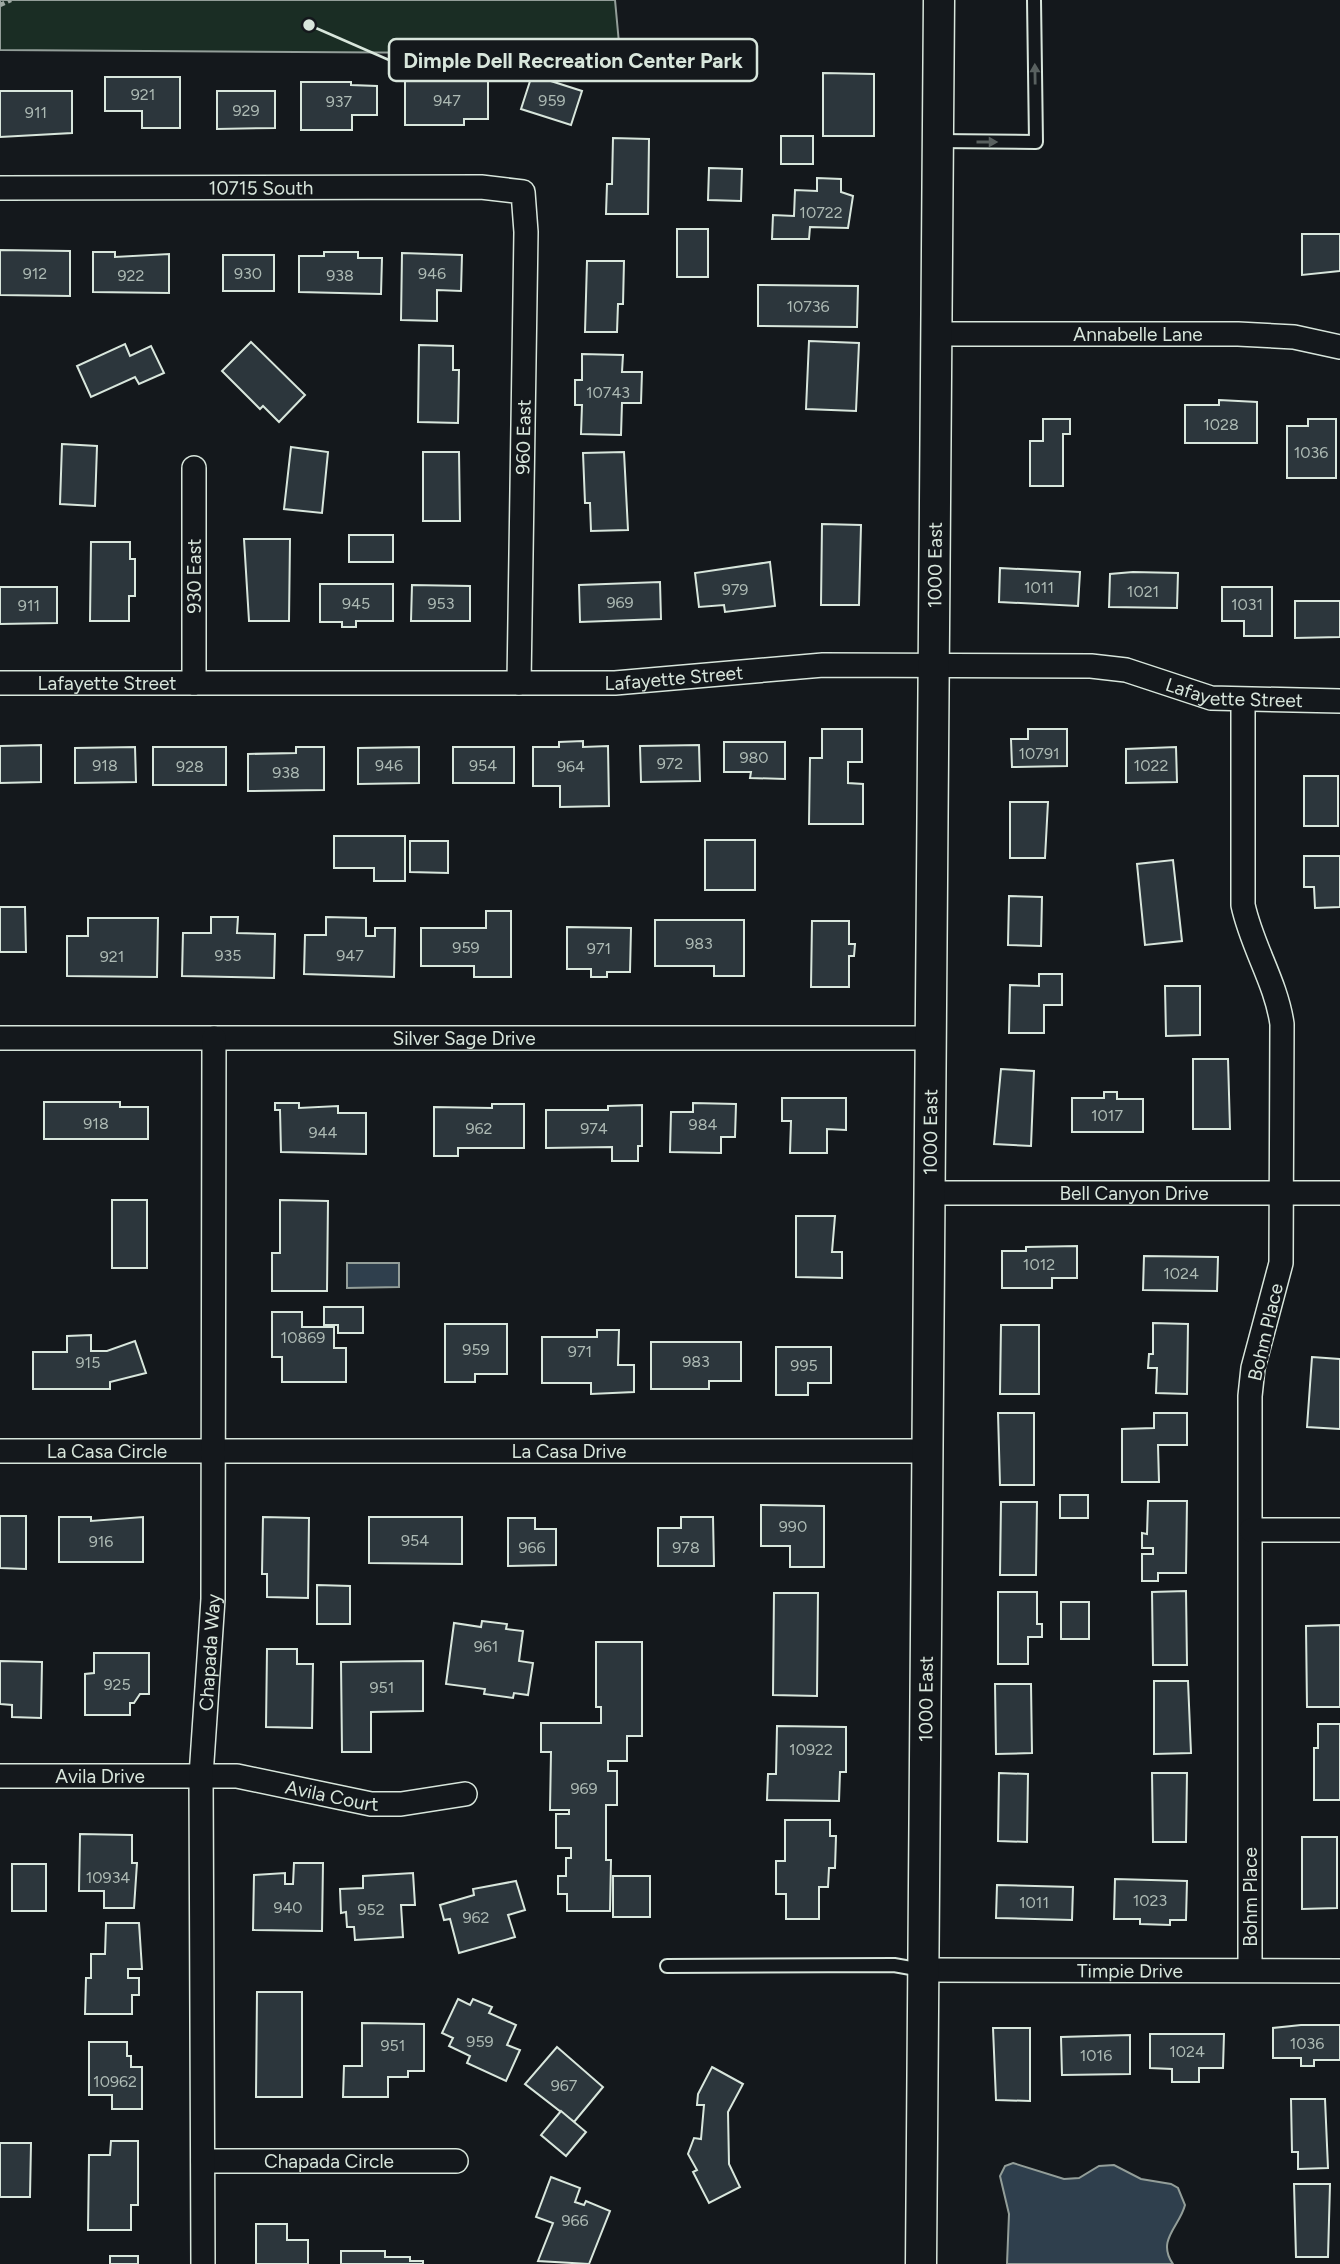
<svg xmlns="http://www.w3.org/2000/svg" width="1340" height="2264" font-family="Figtree,sans-serif">
<rect width="100%" height="100%" fill="#14181c"/>
<polygon fill="#1a2d24" stroke="#939e99" stroke-width="2" points="0,0 615,0 620,54 0,50"/>
<g fill="#2f3f4d" stroke="#939e99" stroke-width="2">
<polygon points="347,1263 399,1263 399,1287 347,1288"/>
<path d="M1013,2163L1064,2179L1079,2178L1099,2166L1114,2165L1141,2179L1171,2184L1178,2188L1185,2205C1180,2226 1156,2240 1173,2264H1007L1009,2214L1000,2176L1005,2166Z"/>
</g>
<g fill="#2c363c" stroke="#d8e6dc" stroke-width="2">
<polygon points="425,67 459,67 459,80 488,80 488,119 464,119 464,125 405,125 405,75 425,75"/>
<polygon points="823,73 874,74 874,136 823,136"/>
<polygon points="532,75 582,91 571,125 521,109"/>
<polygon points="105,77 180,77 180,128 142,128 142,111 105,111"/>
<polygon points="301,82 351,82 351,85 377,86 377,115 352,115 352,130 301,130"/>
<polygon points="0,91 72,91 72,133 0,137"/>
<polygon points="217,91 275,91 275,128 217,129"/>
<rect x="781" y="136" width="32" height="28"/>
<polygon points="613,138 649,139 648,214 606,214 607,184 612,184"/>
<polygon points="709,168 742,169 741,201 708,200"/>
<polygon points="817,178 841,179 841,192 853,196 848,228 810,227 809,239 772,239 773,215 794,216 795,190 817,191"/>
<rect x="677" y="229" width="31" height="48"/>
<polygon points="1302,234 1340,234 1340,271 1302,275"/>
<polygon points="0,250 70,251 70,296 0,295"/>
<polygon points="93,252 115,252 115,257 169,254 169,293 93,292"/>
<polygon points="324,252 358,252 358,258 382,258 381,294 299,292 299,256 324,256"/>
<polygon points="402,253 462,255 461,291 437,290 437,321 401,320"/>
<rect x="223" y="255" width="51" height="36"/>
<polygon points="587,261 624,261 623,304 618,304 617,332 585,332"/>
<polygon points="758,285 858,286 857,327 758,326"/>
<polygon points="809,341 859,343 856,411 806,409"/>
<polygon points="251,342 305,395 279,422 263,406 260,409 222,371"/>
<polygon points="125,344 130,356 151,346 164,373 139,384 135,377 91,397 77,366"/>
<polygon points="419,345 453,346 453,370 459,370 458,423 418,422"/>
<polygon points="582,354 623,355 622,372 642,372 641,403 622,403 621,435 581,434 582,405 575,405 575,380 582,380"/>
<polygon points="1219,400 1257,402 1257,443 1185,443 1185,405 1219,405"/>
<polygon points="1043,419 1070,419 1070,434 1063,434 1063,486 1030,486 1030,441 1043,441"/>
<polygon points="1308,419 1336,419 1336,478 1287,478 1287,426 1308,426"/>
<polygon points="62,444 97,446 95,506 60,504"/>
<polygon points="291,447 328,452 322,513 284,509"/>
<polygon points="423,452 459,452 460,521 423,521"/>
<polygon points="624,452 628,530 591,531 590,503 585,503 583,453"/>
<polygon points="822,524 861,525 859,605 821,605"/>
<rect x="349" y="535" width="44" height="27"/>
<polygon points="244,539 290,539 289,621 249,621"/>
<polygon points="91,542 130,542 130,559 135,559 135,596 129,596 129,621 90,621"/>
<polygon points="770,562 775,606 725,612 724,605 699,607 695,573"/>
<polygon points="1000,568 1080,572 1078,606 999,602"/>
<polygon points="1133,572 1178,573 1177,608 1109,607 1110,574"/>
<polygon points="660,582 661,619 580,622 579,585"/>
<polygon points="320,584 393,584 393,621 356,621 356,627 342,627 342,622 320,622"/>
<polygon points="412,585 470,586 470,621 411,621"/>
<polygon points="0,587 57,587 57,623 0,624"/>
<polygon points="1222,587 1272,587 1272,636 1244,636 1244,621 1222,621"/>
<polygon points="1295,601 1340,601 1340,637 1295,638"/>
<polygon points="822,729 862,729 862,762 848,762 848,783 863,784 863,824 809,824 810,758 822,758"/>
<polygon points="1028,729 1067,729 1067,766 1012,767 1011,739 1028,739"/>
<polygon points="583,741 583,747 608,746 609,806 560,807 560,786 533,786 533,747 559,747 559,742"/>
<polygon points="724,742 785,742 785,779 750,778 751,772 724,772"/>
<polygon points="41,745 41,782 0,783 0,746"/>
<polygon points="699,745 700,781 641,782 640,746"/>
<polygon points="135,747 136,782 75,783 75,748"/>
<rect x="153" y="747" width="73" height="38"/>
<polygon points="296,747 324,747 324,790 248,791 248,754 296,753"/>
<polygon points="419,747 419,783 358,784 358,748"/>
<rect x="453" y="747" width="61" height="36"/>
<polygon points="1176,747 1177,782 1126,783 1126,749"/>
<rect x="1304" y="776" width="34" height="50"/>
<polygon points="1010,802 1048,802 1045,858 1010,858"/>
<polygon points="334,836 405,836 405,881 374,881 374,868 334,868"/>
<rect x="705" y="840" width="50" height="50"/>
<polygon points="410,841 448,841 448,873 410,872"/>
<polygon points="1304,856 1340,856 1340,907 1315,908 1314,887 1304,887"/>
<polygon points="1173,860 1182,941 1145,945 1137,864"/>
<polygon points="1009,896 1042,897 1041,946 1008,945"/>
<polygon points="0,907 25,907 26,952 0,952"/>
<polygon points="486,911 511,911 511,977 474,977 474,966 421,966 421,928 486,928"/>
<polygon points="211,917 238,917 237,933 275,934 274,978 182,976 183,933 211,933"/>
<polygon points="326,917 366,918 366,936 375,936 375,928 395,928 394,977 304,974 305,935 326,935"/>
<polygon points="88,918 158,918 157,977 67,976 67,936 88,936"/>
<polygon points="655,920 744,920 744,976 714,976 714,966 655,966"/>
<polygon points="812,921 849,921 849,944 855,944 854,956 849,956 849,987 811,987"/>
<polygon points="567,927 631,928 630,972 607,972 607,977 591,977 591,969 567,969"/>
<polygon points="1039,974 1062,974 1062,1005 1044,1005 1044,1033 1009,1033 1010,985 1039,986"/>
<polygon points="1165,986 1200,986 1200,1035 1166,1036"/>
<polygon points="1193,1059 1228,1059 1230,1129 1193,1129"/>
<polygon points="1001,1069 1034,1071 1031,1146 994,1144"/>
<polygon points="1104,1092 1117,1092 1117,1099 1143,1099 1143,1132 1072,1132 1072,1098 1104,1098"/>
<polygon points="782,1098 846,1098 846,1130 827,1129 827,1153 790,1153 791,1121 782,1121"/>
<polygon points="44,1102 120,1102 120,1107 148,1107 148,1139 44,1139"/>
<polygon points="275,1103 299,1103 299,1108 338,1106 338,1113 366,1113 366,1154 281,1152 280,1110 275,1110"/>
<polygon points="693,1103 736,1104 735,1137 721,1137 721,1153 670,1152 671,1112 693,1112"/>
<polygon points="492,1104 524,1104 524,1148 458,1148 458,1156 434,1156 434,1107 492,1108"/>
<polygon points="642,1105 642,1146 638,1146 638,1161 612,1161 612,1147 546,1148 546,1110 608,1110 608,1106"/>
<rect x="112" y="1200" width="35" height="68"/>
<polygon points="280,1200 328,1201 327,1291 272,1291 272,1253 280,1253"/>
<polygon points="796,1216 835,1216 832,1252 842,1252 842,1278 796,1277"/>
<polygon points="1077,1246 1077,1278 1052,1278 1052,1288 1002,1288 1002,1251 1026,1251 1026,1247"/>
<polygon points="1144,1256 1218,1257 1217,1291 1143,1290"/>
<polygon points="324,1307 363,1307 363,1333 338,1333 338,1325 324,1325"/>
<polygon points="272,1312 302,1312 302,1327 334,1327 334,1348 346,1348 346,1382 282,1382 282,1357 272,1357"/>
<polygon points="1153,1323 1188,1324 1187,1394 1156,1393 1157,1368 1148,1368 1149,1354 1153,1354"/>
<polygon points="445,1324 507,1324 507,1374 475,1374 475,1382 445,1382"/>
<polygon points="1001,1325 1039,1325 1039,1394 1000,1394"/>
<polygon points="597,1330 619,1330 618,1365 634,1365 634,1392 591,1394 591,1383 542,1383 542,1337 597,1337"/>
<polygon points="91,1335 91,1351 107,1351 135,1341 146,1373 110,1382 110,1389 33,1389 33,1352 67,1352 67,1336"/>
<polygon points="651,1342 741,1342 741,1381 709,1381 709,1389 651,1389"/>
<polygon points="776,1347 831,1347 831,1383 808,1383 808,1395 776,1395"/>
<polygon points="1312,1357 1340,1359 1340,1429 1307,1427"/>
<polygon points="998,1413 1034,1413 1034,1485 1000,1485"/>
<polygon points="1154,1413 1187,1413 1187,1445 1158,1445 1159,1482 1122,1482 1122,1429 1154,1428"/>
<rect x="1060" y="1495" width="28" height="23"/>
<polygon points="1148,1501 1187,1501 1186,1573 1158,1573 1158,1581 1142,1581 1142,1554 1153,1554 1153,1548 1142,1548 1142,1533 1147,1534"/>
<polygon points="1001,1502 1037,1502 1036,1575 1000,1575"/>
<polygon points="761,1505 824,1506 824,1567 790,1567 790,1546 761,1546"/>
<polygon points="0,1516 26,1516 26,1569 0,1568"/>
<polygon points="59,1517 91,1517 91,1521 143,1517 143,1562 59,1562"/>
<polygon points="263,1517 309,1518 308,1598 267,1597 267,1574 262,1574"/>
<polygon points="369,1517 462,1517 462,1564 369,1563"/>
<polygon points="681,1517 713,1517 714,1566 658,1566 658,1528 681,1528"/>
<polygon points="508,1518 535,1518 535,1529 556,1529 556,1565 508,1566"/>
<polygon points="317,1585 350,1586 350,1624 317,1624"/>
<polygon points="1186,1591 1187,1665 1153,1665 1152,1592"/>
<polygon points="998,1592 1037,1592 1037,1624 1042,1624 1042,1637 1028,1637 1028,1664 998,1664"/>
<polygon points="774,1593 818,1593 817,1696 773,1695"/>
<rect x="1061" y="1602" width="28" height="37"/>
<polygon points="482,1621 507,1624 506,1629 523,1631 519,1661 533,1663 528,1695 514,1693 513,1698 484,1694 485,1689 446,1684 454,1623 481,1627"/>
<polygon points="1340,1625 1340,1707 1307,1707 1306,1626"/>
<polygon points="596,1642 642,1642 642,1736 627,1736 627,1761 608,1761 608,1771 617,1771 617,1805 606,1805 606,1860 611,1860 610,1911 567,1911 567,1894 558,1894 558,1876 566,1876 566,1858 571,1858 571,1848 556,1848 556,1814 569,1814 569,1810 550,1810 551,1752 541,1752 541,1723 601,1723 601,1707 596,1707"/>
<polygon points="267,1649 297,1649 297,1664 313,1664 312,1728 266,1727"/>
<polygon points="94,1653 149,1653 149,1694 140,1694 134,1703 130,1703 130,1715 85,1715 85,1674 94,1673"/>
<polygon points="0,1661 42,1662 41,1718 12,1717 12,1705 0,1704"/>
<polygon points="423,1661 423,1711 371,1712 371,1752 342,1752 341,1662"/>
<polygon points="1154,1681 1188,1681 1191,1753 1154,1754"/>
<polygon points="995,1684 1031,1684 1032,1753 996,1754"/>
<polygon points="1318,1724 1340,1724 1340,1800 1314,1800 1314,1748 1318,1748"/>
<polygon points="777,1726 846,1727 846,1772 840,1772 839,1801 767,1800 768,1774 776,1774"/>
<polygon points="999,1773 1028,1774 1027,1842 998,1841"/>
<polygon points="1152,1773 1187,1773 1186,1842 1153,1842"/>
<polygon points="785,1820 830,1820 830,1836 836,1836 835,1868 829,1868 828,1887 819,1887 819,1919 786,1919 786,1894 776,1894 776,1861 785,1861"/>
<polygon points="80,1834 132,1835 132,1863 137,1863 134,1908 104,1908 104,1891 79,1891"/>
<polygon points="1302,1837 1337,1837 1337,1908 1302,1909"/>
<polygon points="294,1863 323,1863 322,1931 253,1930 254,1875 285,1873 285,1884 293,1884"/>
<rect x="12" y="1864" width="34" height="47"/>
<polygon points="413,1873 415,1905 401,1905 403,1937 355,1940 354,1927 347,1927 346,1912 341,1913 340,1889 363,1888 363,1876"/>
<rect x="613" y="1876" width="37" height="41"/>
<polygon points="1115,1879 1187,1881 1186,1920 1170,1920 1170,1925 1140,1924 1140,1919 1114,1919"/>
<polygon points="516,1881 525,1910 508,1915 515,1937 459,1953 450,1919 444,1920 440,1905 474,1895 473,1889"/>
<polygon points="997,1885 1073,1887 1072,1920 996,1918"/>
<polygon points="106,1923 139,1923 142,1969 128,1969 128,1978 139,1978 139,1995 132,1995 132,2014 85,2014 86,1978 91,1978 91,1954 105,1954"/>
<polygon points="257,1992 302,1992 302,2097 256,2097"/>
<polygon points="458,1999 470,2005 473,1999 492,2007 489,2013 516,2025 507,2045 520,2050 506,2081 467,2063 470,2056 449,2046 453,2038 442,2033"/>
<polygon points="362,2023 424,2024 424,2071 408,2071 408,2077 388,2077 388,2097 343,2097 344,2066 362,2066"/>
<polygon points="1301,2025 1340,2025 1340,2060 1314,2060 1314,2066 1301,2066 1301,2058 1273,2058 1273,2028"/>
<polygon points="993,2028 1030,2028 1030,2101 996,2100"/>
<polygon points="1150,2034 1224,2034 1223,2068 1199,2068 1199,2082 1172,2082 1172,2069 1150,2068"/>
<polygon points="1130,2035 1130,2074 1062,2075 1061,2037"/>
<polygon points="89,2042 127,2042 127,2056 131,2056 131,2067 142,2067 142,2109 112,2109 112,2095 89,2095"/>
<polygon points="557,2047 603,2087 574,2122 525,2084"/>
<polygon points="712,2067 743,2084 728,2112 729,2164 740,2187 709,2203 693,2172 697,2170 688,2154 694,2138 701,2139 704,2105 697,2105 698,2094"/>
<polygon points="1291,2099 1325,2099 1328,2168 1298,2169 1298,2152 1292,2152"/>
<polygon points="561,2111 586,2132 566,2156 541,2135"/>
<polygon points="111,2141 138,2141 138,2205 131,2205 131,2230 88,2230 89,2155 110,2155"/>
<polygon points="0,2143 31,2143 30,2197 0,2197"/>
<polygon points="551,2177 580,2188 575,2202 584,2205 586,2201 610,2211 589,2264 538,2261 553,2223 536,2217"/>
<polygon points="1294,2184 1330,2184 1328,2257 1296,2257"/>
<polygon points="256,2224 287,2224 287,2240 308,2240 308,2264 256,2264"/>
<polygon points="341,2251 385,2251 385,2257 410,2257 410,2261 423,2261 423,2264 341,2264"/>
<rect x="110" y="2256" width="28" height="8"/>
</g>
<g fill="none" stroke-linecap="round" stroke-linejoin="round">
<defs>
<g id="service">
<polyline points="938,141 1036,142 1034,0"/>
<polyline points="667,1966 894,1965 922,1970"/>
</g>
<g id="minor">
<path id="s1" d="M0,188L481,187L523,192L526,232L519,683"/>
<path id="s2" d="M935,334H1238L1294,337L1340,347"/>
<polyline points="194,468 194,683"/>
<path id="s3" d="M0,683H615L823,665L1091,666L1126,670L1211,698L1340,701"/>
<path d="M1243,701V905C1252,947 1276,982 1282,1024L1281,1263L1253,1368L1250,1396V1970"/>
<path id="s4" d="M0,1038H929"/>
<path id="s5" d="M928,1193H1340"/>
<path id="s6" d="M0,1451H926"/>
<polyline points="1251,1530 1340,1530"/>
<path id="s7" d="M0,1776H237L371,1804H401L465,1794"/>
<path id="s8" d="M922,1970L1340,1971"/>
<path id="s9" d="M203,2161H456"/>
<path id="s10" d="M203,2264L201,1776L213,1599L214,1038"/>
</g>
<g id="tertiary">
<path id="s11" d="M921,2264L939,0"/>
</g>
</defs>
<use href="#service" stroke="#d8e6dc" stroke-width="16"/>
<use href="#minor" stroke="#d8e6dc" stroke-width="26"/>
<use href="#tertiary" stroke="#d8e6dc" stroke-width="33"/>
<polyline stroke="#9da8a2" stroke-width="4.5" stroke-dasharray="5 3.5" stroke-linecap="butt" points="0,5 11,0"/>
<use href="#service" stroke="#14181c" stroke-width="12"/>
<use href="#minor" stroke="#14181c" stroke-width="23"/>
<use href="#tertiary" stroke="#14181c" stroke-width="30"/>
</g>
<defs><path id="oneway-solid" d="M-6-.8H1V-3.2L6.5 0L1 3.2V.8H-6Z" transform="scale(1.75)"/></defs>
<g fill="#59605f">
<use href="#oneway-solid" transform="translate(1035 74) rotate(-91)"/>
<use href="#oneway-solid" transform="translate(987 142)"/>
</g>
<g text-anchor="middle" stroke-width="5" stroke-linejoin="round" paint-order="stroke">
<g font-size="16" fill="#adbab4">
<text x="143" y="100">921</text>
<text x="447" y="106">947</text>
<text x="552" y="106">959</text>
<text x="339" y="107">937</text>
<text x="246" y="116">929</text>
<text x="36" y="118">911</text>
<text x="821" y="218">10722</text>
<text x="35" y="279">912</text>
<text x="248" y="279">930</text>
<text x="432" y="279">946</text>
<text x="131" y="281">922</text>
<text x="340" y="281">938</text>
<text x="808" y="312">10736</text>
<text x="608" y="398">10743</text>
<text x="1221" y="430">1028</text>
<text x="1311" y="458">1036</text>
<text x="1039" y="593">1011</text>
<text x="735" y="595">979</text>
<text x="1143" y="597">1021</text>
<text x="620" y="608">969</text>
<text x="356" y="609">945</text>
<text x="441" y="609">953</text>
<text x="1247" y="610">1031</text>
<text x="29" y="611">911</text>
<text x="1039" y="759">10791</text>
<text x="754" y="763">980</text>
<text x="670" y="769">972</text>
<text x="105" y="771">918</text>
<text x="389" y="771">946</text>
<text x="483" y="771">954</text>
<text x="1151" y="771">1022</text>
<text x="190" y="772">928</text>
<text x="571" y="772">964</text>
<text x="286" y="778">938</text>
<text x="699" y="949">983</text>
<text x="466" y="953">959</text>
<text x="599" y="954">971</text>
<text x="228" y="961">935</text>
<text x="350" y="961">947</text>
<text x="112" y="962">921</text>
<text x="1107" y="1121">1017</text>
<text x="96" y="1129">918</text>
<text x="703" y="1130">984</text>
<text x="479" y="1134">962</text>
<text x="594" y="1134">974</text>
<text x="323" y="1138">944</text>
<text x="1039" y="1270">1012</text>
<text x="1181" y="1279">1024</text>
<text x="303" y="1343">10869</text>
<text x="476" y="1355">959</text>
<text x="580" y="1357">971</text>
<text x="696" y="1367">983</text>
<text x="88" y="1368">915</text>
<text x="804" y="1371">995</text>
<text x="793" y="1532">990</text>
<text x="415" y="1546">954</text>
<text x="101" y="1547">916</text>
<text x="532" y="1553">966</text>
<text x="686" y="1553">978</text>
<text x="486" y="1652">961</text>
<text x="117" y="1690">925</text>
<text x="382" y="1693">951</text>
<text x="811" y="1755">10922</text>
<text x="584" y="1794">969</text>
<text x="108" y="1883">10934</text>
<text x="1150" y="1906">1023</text>
<text x="1034" y="1908">1011</text>
<text x="288" y="1913">940</text>
<text x="371" y="1915">952</text>
<text x="476" y="1923">962</text>
<text x="480" y="2047">959</text>
<text x="1307" y="2049">1036</text>
<text x="393" y="2051">951</text>
<text x="1187" y="2057">1024</text>
<text x="1096" y="2061">1016</text>
<text x="115" y="2087">10962</text>
<text x="564" y="2091">967</text>
<text x="575" y="2226">966</text>
</g>
<g font-size="19" fill="#d8e6dc" stroke="#14181c">
<text dy="7" stroke="none"><textPath href="#s1" startOffset="261">10715 South</textPath></text>
<text dy="7" stroke="none"><textPath href="#s2" startOffset="203">Annabelle Lane</textPath></text>
<text transform="translate(523 437) rotate(-89)" y="7">960 East</text>
<text dy="7" stroke="none"><textPath href="#s11" startOffset="1699">1000 East</textPath></text>
<text transform="translate(194 576) rotate(-90)" y="7">930 East</text>
<text dy="7" stroke="none"><textPath href="#s3" startOffset="674">Lafayette Street</textPath></text>
<text dy="7" stroke="none"><textPath href="#s3" startOffset="107">Lafayette Street</textPath></text>
<text dy="7" stroke="none"><textPath href="#s3" startOffset="1239">Lafayette Street</textPath></text>
<text dy="7" stroke="none"><textPath href="#s4" startOffset="464">Silver Sage Drive</textPath></text>
<text dy="7" stroke="none"><textPath href="#s11" startOffset="1132">1000 East</textPath></text>
<text dy="7" stroke="none"><textPath href="#s5" startOffset="206">Bell Canyon Drive</textPath></text>
<text transform="translate(1265 1332) rotate(-77)" y="7">Bohm Place</text>
<text dy="7" stroke="none"><textPath href="#s6" startOffset="107">La Casa Circle</textPath></text>
<text dy="7" stroke="none"><textPath href="#s6" startOffset="569">La Casa Drive</textPath></text>
<text dy="7" stroke="none"><textPath href="#s10" startOffset="612">Chapada Way</textPath></text>
<text dy="7" stroke="none"><textPath href="#s11" startOffset="565">1000 East</textPath></text>
<text dy="7" stroke="none"><textPath href="#s7" startOffset="100">Avila Drive</textPath></text>
<text dy="7" stroke="none"><textPath href="#s7" startOffset="334">Avila Court</textPath></text>
<text transform="translate(1250 1897) rotate(-90)" y="7">Bohm Place</text>
<text dy="7" stroke="none"><textPath href="#s8" startOffset="208">Timpie Drive</textPath></text>
<text dy="7" stroke="none"><textPath href="#s9" startOffset="126">Chapada Circle</textPath></text>
</g>
</g>
<path fill="none" stroke="#d8e6dc" stroke-width="2.5" d="M309 25L389 60"/>
<circle fill="#d8e6dc" stroke="#14181c" stroke-width="2.5" cx="309" cy="25" r="7"/>
<rect fill="#14181c" stroke="#d8e6dc" stroke-width="2.5" x="389" y="39" width="368" height="42" rx="7"/>
<g font-size="21" text-anchor="middle" font-weight="bold" fill="#d8e6dc">
<text x="573" y="68">Dimple Dell Recreation Center Park</text>
</g>
</svg>
